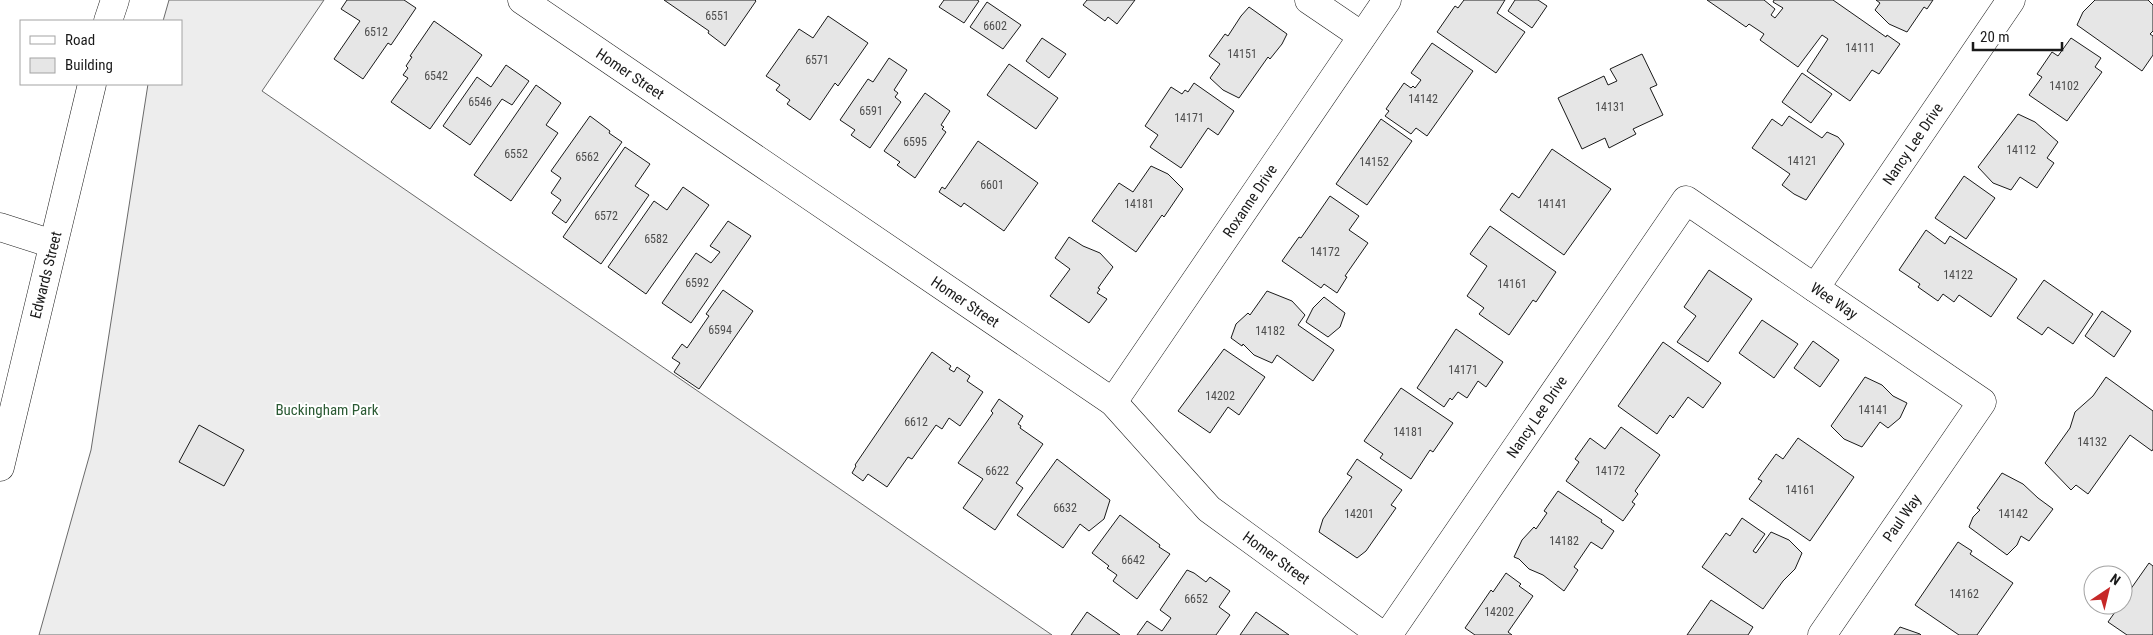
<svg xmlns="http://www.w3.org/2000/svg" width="2153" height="635" font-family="'Roboto Condensed',sans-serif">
<rect width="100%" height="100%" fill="#fff"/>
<polygon fill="#ededed" stroke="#6a6a6a" points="169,0 324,0 262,91 1052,635 39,635 91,450 148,84 181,84 181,21 163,21"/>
<g fill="#e6e6e6" stroke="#1a1a1a">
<polygon points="347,0 404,0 416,8 391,45 388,43 363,79 334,59 360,21 341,9"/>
<polygon points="664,0 755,0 756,1 725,46 708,33 709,31"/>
<polygon points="944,0 977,0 979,1 964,23 939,7"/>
<polygon points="1087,0 1135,0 1117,24 1108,17 1105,21 1083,5"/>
<polygon points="1464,0 1505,0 1497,13 1525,32 1496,73 1437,32 1455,6 1458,8"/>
<polygon points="1515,0 1538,0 1547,6 1532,28 1508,11"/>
<polygon points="1707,0 1764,0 1775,9 1771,15 1775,18 1783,8 1773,2 1774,0 1833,0 1886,37 1887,35 1900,44 1879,74 1872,70 1850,101 1807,71 1828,39 1822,35 1798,67 1760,40 1764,34 1749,24 1746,27"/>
<polygon points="1876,0 1933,0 1927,9 1924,7 1907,32 1889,24 1875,10 1880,3"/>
<polygon points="2095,0 2148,0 2153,5 2153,31 2150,34 2153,36 2153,55 2142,71 2077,25 2083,12"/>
<polygon points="987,2 1021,25 1003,49 970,27"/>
<polygon points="1249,7 1287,34 1282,44 1270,59 1268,57 1239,98 1223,90 1210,78 1220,64 1209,56 1225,34 1228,36 1241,16"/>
<polygon points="828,16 868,43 838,86 835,83 810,120 787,104 790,100 776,90 780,85 766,76 799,29 813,38"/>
<polygon points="434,21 482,55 430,129 391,102 408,78 403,75 408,68 406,66 412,57 410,56"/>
<polygon points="1042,38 1066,54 1049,78 1026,61"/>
<polygon points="2071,38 2101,58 2095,67 2102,72 2067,121 2029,95 2042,77 2037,74 2052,52 2058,56"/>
<polygon points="1432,43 1473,71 1427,136 1416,128 1411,134 1385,116 1389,111 1386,109 1404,83 1411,88 1413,86 1415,88 1421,80 1411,73"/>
<polygon points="1642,54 1657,85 1650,88 1663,115 1633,129 1636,134 1609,148 1605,138 1582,149 1558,98 1604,76 1608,85 1617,81 1610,69"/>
<polygon points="889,58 907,70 894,90 898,93 895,97 901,102 870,148 851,135 855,130 840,120 868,79 873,82"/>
<polygon points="1009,64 1058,98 1036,129 987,95"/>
<polygon points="506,65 529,81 512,105 502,99 470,145 443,126 477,77 491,87"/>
<polygon points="1802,73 1832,94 1811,123 1782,102"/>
<polygon points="1194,83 1234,111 1218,135 1208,128 1181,168 1150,147 1158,135 1145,126 1171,87 1182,94 1185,90 1188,92"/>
<polygon points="536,85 561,103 546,125 558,133 511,201 474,175"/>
<polygon points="925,93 950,111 941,125 944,127 942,129 946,132 915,178 897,165 900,162 884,151"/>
<polygon points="2018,114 2035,122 2058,142 2047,158 2054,163 2037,188 2020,177 2011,190 1993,183 1978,167"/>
<polygon points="590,116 610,131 609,133 622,142 566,223 552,213 561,200 551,193 561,178 551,171"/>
<polygon points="1789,116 1822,138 1827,132 1838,137 1844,144 1806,200 1794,194 1782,185 1790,174 1752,148 1772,119 1782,126"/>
<polygon points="1381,119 1412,141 1367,205 1336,184"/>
<polygon points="978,141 1038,183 1004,231 964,203 961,207 939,192 942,187 945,189"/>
<polygon points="625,147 650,164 635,186 649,195 601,264 563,237"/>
<polygon points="1552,149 1611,189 1564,255 1500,210 1512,193 1519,198"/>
<polygon points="1151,166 1168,174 1183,189 1164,217 1162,215 1136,252 1092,221 1119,183 1133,192"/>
<polygon points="1964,176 1995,198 1966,239 1935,218"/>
<polygon points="683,187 709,205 646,294 608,267 654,201 667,210"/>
<polygon points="1330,196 1359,216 1349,230 1368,243 1345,276 1347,277 1337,293 1324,284 1321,288 1282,261 1299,237 1301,238"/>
<polygon points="728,221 751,236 691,323 662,303 696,253 711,263 720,252 710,246"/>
<polygon points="1490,226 1556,272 1536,302 1533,300 1509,335 1479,314 1484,308 1467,296 1487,266 1470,254"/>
<polygon points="1926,230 1945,244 1950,236 2017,279 1991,317 1959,295 1954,302 1943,294 1938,301 1918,287 1920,284 1899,270"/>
<polygon points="1069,237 1083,246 1100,253 1113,267 1098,288 1100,289 1097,293 1107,299 1089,323 1050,296 1070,269 1055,258"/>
<polygon points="1709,270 1752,299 1708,362 1677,342 1696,316 1684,307"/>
<polygon points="2044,280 2093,314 2073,344 2048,327 2042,335 2017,318"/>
<polygon points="723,290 753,311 699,389 674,372 680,363 672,358 682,344 687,348 709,316 706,314"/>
<polygon points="1267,291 1292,301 1305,315 1298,325 1334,350 1313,381 1277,355 1272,363 1254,355 1243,344 1242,346 1231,338 1236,324 1248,313 1250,315"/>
<polygon points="1324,297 1345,313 1340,327 1328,337 1306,322 1313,308"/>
<polygon points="2102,311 2131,331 2114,357 2085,336"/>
<polygon points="1762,320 1798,344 1774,378 1739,353"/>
<polygon points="1456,329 1503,362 1486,387 1478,381 1467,398 1458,392 1452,400 1450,398 1444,407 1417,388"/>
<polygon points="1813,341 1839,360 1820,387 1794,368"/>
<polygon points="1663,342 1721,383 1703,408 1688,397 1673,418 1670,415 1657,434 1618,406"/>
<polygon points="1224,349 1265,377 1239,415 1228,407 1210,433 1178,411"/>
<polygon points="932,352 951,366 949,369 954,372 957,367 970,376 967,381 983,392 960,426 949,418 942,429 936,425 912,459 908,457 887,487 868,474 863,481 852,473 856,466 855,465"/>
<polygon points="1865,377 1882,385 1893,396 1907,403 1900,418 1888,428 1880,422 1862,447 1844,439 1831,426"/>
<polygon points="2106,377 2153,411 2153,449 2152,451 2130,435 2088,494 2076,485 2071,490 2045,463 2070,428 2075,412 2093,396"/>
<polygon points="1401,388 1453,423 1433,452 1430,450 1411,479 1380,458 1383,454 1364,441"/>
<polygon points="999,399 1023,416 1018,424 1021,426 1020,428 1043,444 1016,483 1023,488 995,530 963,508 983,479 958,463 993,413 991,411"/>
<polygon points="199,425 244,450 224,486 179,462"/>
<polygon points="1621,427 1660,455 1635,491 1638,494 1632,502 1635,504 1623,521 1566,481 1579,462 1575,459 1590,438 1605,449"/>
<polygon points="1798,438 1854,477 1810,541 1749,499 1762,481 1758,479 1776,454 1783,459"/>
<polygon points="1057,459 1110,500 1104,519 1089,531 1080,524 1063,548 1017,515"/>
<polygon points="1357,459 1402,490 1391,505 1396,508 1366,551 1357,558 1319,532 1323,519 1352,477 1347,474"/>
<polygon points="2002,473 2023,484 2038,498 2053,509 2029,541 2021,536 2017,545 2007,555 1969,527 1973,517 1980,510 1977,508"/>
<polygon points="1558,491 1602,520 1601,522 1614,531 1602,549 1591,542 1574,567 1578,570 1564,591 1543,575 1529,569 1519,559 1514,557 1522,540 1534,527 1536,529 1547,513 1544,511"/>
<polygon points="1120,515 1160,545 1159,547 1170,554 1137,599 1113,581 1117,575 1107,568 1109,566 1092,553"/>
<polygon points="1742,518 1765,534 1753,551 1756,553 1771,532 1789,540 1802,553 1795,569 1783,581 1763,609 1702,567 1726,533 1730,536"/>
<polygon points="1958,542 1972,551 1970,554 2013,583 1977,635 1959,635 1915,605"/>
<polygon points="2149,563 2153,566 2153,635 2127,635 2108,622 2120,605 2123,605 2123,600"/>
<polygon points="1187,570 1194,573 1206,582 1210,577 1230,591 1219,607 1230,615 1216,635 1137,635 1147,621 1162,631 1171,618 1160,610"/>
<polygon points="1506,573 1521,584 1519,586 1533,596 1508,632 1512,635 1475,635 1465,628 1491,590 1493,592"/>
<polygon points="1711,600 1753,627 1748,635 1687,635"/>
<polygon points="1087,612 1120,635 1071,635"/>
<polygon points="1256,612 1289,635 1240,635"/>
<polygon points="1900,627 1920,634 1921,635 1894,635"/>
</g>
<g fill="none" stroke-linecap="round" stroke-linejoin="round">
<defs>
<g id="minor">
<polyline points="522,0 1113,402 1209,509 1382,635"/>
<polyline points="1309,0 1362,36"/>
<polyline points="108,21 115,0"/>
<polyline points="0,227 53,244"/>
<polyline points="1815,288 2011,0"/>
<polyline points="1113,402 1387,0"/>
<polyline points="0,467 92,84"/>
<polyline points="1388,635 1686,200 1982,402 1822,635"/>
</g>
</defs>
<use href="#minor" stroke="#1a1a1a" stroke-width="29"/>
<use href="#minor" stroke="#fff" stroke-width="28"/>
</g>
<g text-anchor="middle" stroke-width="4" stroke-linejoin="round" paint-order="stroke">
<g font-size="12" fill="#4d4d4d">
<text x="717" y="20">6551</text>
<text x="995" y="30">6602</text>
<text x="376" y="36">6512</text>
<text x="1860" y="52">14111</text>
<text x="1242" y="58">14151</text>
<text x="817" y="64">6571</text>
<text x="436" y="80">6542</text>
<text x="2064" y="90">14102</text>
<text x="1423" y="103">14142</text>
<text x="480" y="106">6546</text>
<text x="1610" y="111">14131</text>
<text x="871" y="115">6591</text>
<text x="1189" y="122">14171</text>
<text x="915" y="146">6595</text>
<text x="2021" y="154">14112</text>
<text x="516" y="158">6552</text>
<text x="587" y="161">6562</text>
<text x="1802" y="165">14121</text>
<text x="1374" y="166">14152</text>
<text x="992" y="189">6601</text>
<text x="1139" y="208">14181</text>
<text x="1552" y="208">14141</text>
<text x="606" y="220">6572</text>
<text x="656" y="243">6582</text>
<text x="1325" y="256">14172</text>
<text x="1958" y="279">14122</text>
<text x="697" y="287">6592</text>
<text x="1512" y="288">14161</text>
<text x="720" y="334">6594</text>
<text x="1270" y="335">14182</text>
<text x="1463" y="374">14171</text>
<text x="1220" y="400">14202</text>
<text x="1873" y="414">14141</text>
<text x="916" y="426">6612</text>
<text x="1408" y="436">14181</text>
<text x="2092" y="446">14132</text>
<text x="997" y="475">6622</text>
<text x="1610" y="475">14172</text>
<text x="1800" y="494">14161</text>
<text x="1065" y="512">6632</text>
<text x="1359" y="518">14201</text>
<text x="2013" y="518">14142</text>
<text x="1564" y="545">14182</text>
<text x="1133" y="564">6642</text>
<text x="1964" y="598">14162</text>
<text x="1196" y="603">6652</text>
<text x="1499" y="616">14202</text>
</g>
<g font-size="15" fill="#1a1a1a" stroke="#fff">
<text transform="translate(630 74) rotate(34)" y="5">Homer Street</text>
<text transform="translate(1913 144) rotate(-56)" y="5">Nancy Lee Drive</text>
<text transform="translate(1250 201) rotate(-56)" y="5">Roxanne Drive</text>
<text transform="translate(46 275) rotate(-76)" y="5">Edwards Street</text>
<text transform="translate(1834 301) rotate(34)" y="5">Wee Way</text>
<text transform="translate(965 302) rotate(34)" y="5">Homer Street</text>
<text transform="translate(1537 417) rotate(-56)" y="5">Nancy Lee Drive</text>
<text transform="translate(1902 518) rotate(-55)" y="5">Paul Way</text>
<text transform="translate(1276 558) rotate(36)" y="5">Homer Street</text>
</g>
<g font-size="15" fill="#2b5a34" stroke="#fff">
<text x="327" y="415">Buckingham Park</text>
</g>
</g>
<rect x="20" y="20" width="162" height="65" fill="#ffffff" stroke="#a3a3a3"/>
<rect x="30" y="36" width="25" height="8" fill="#ffffff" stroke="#a3a3a3"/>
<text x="65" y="45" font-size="15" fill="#1a1a1a">Road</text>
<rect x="30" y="58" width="25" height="15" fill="#e6e6e6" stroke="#a3a3a3"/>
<text x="65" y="70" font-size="15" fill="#1a1a1a">Building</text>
<g transform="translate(2108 590) rotate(35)"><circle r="24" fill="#ffffff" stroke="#a3a3a3"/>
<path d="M0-4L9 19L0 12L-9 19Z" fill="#c62828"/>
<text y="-8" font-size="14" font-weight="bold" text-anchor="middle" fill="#1a1a1a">N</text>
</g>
<path d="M1973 42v8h89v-8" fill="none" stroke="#1a1a1a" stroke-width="2.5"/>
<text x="1980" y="42" font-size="15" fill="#1a1a1a" stroke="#ffffff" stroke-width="4" paint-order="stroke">20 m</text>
</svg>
